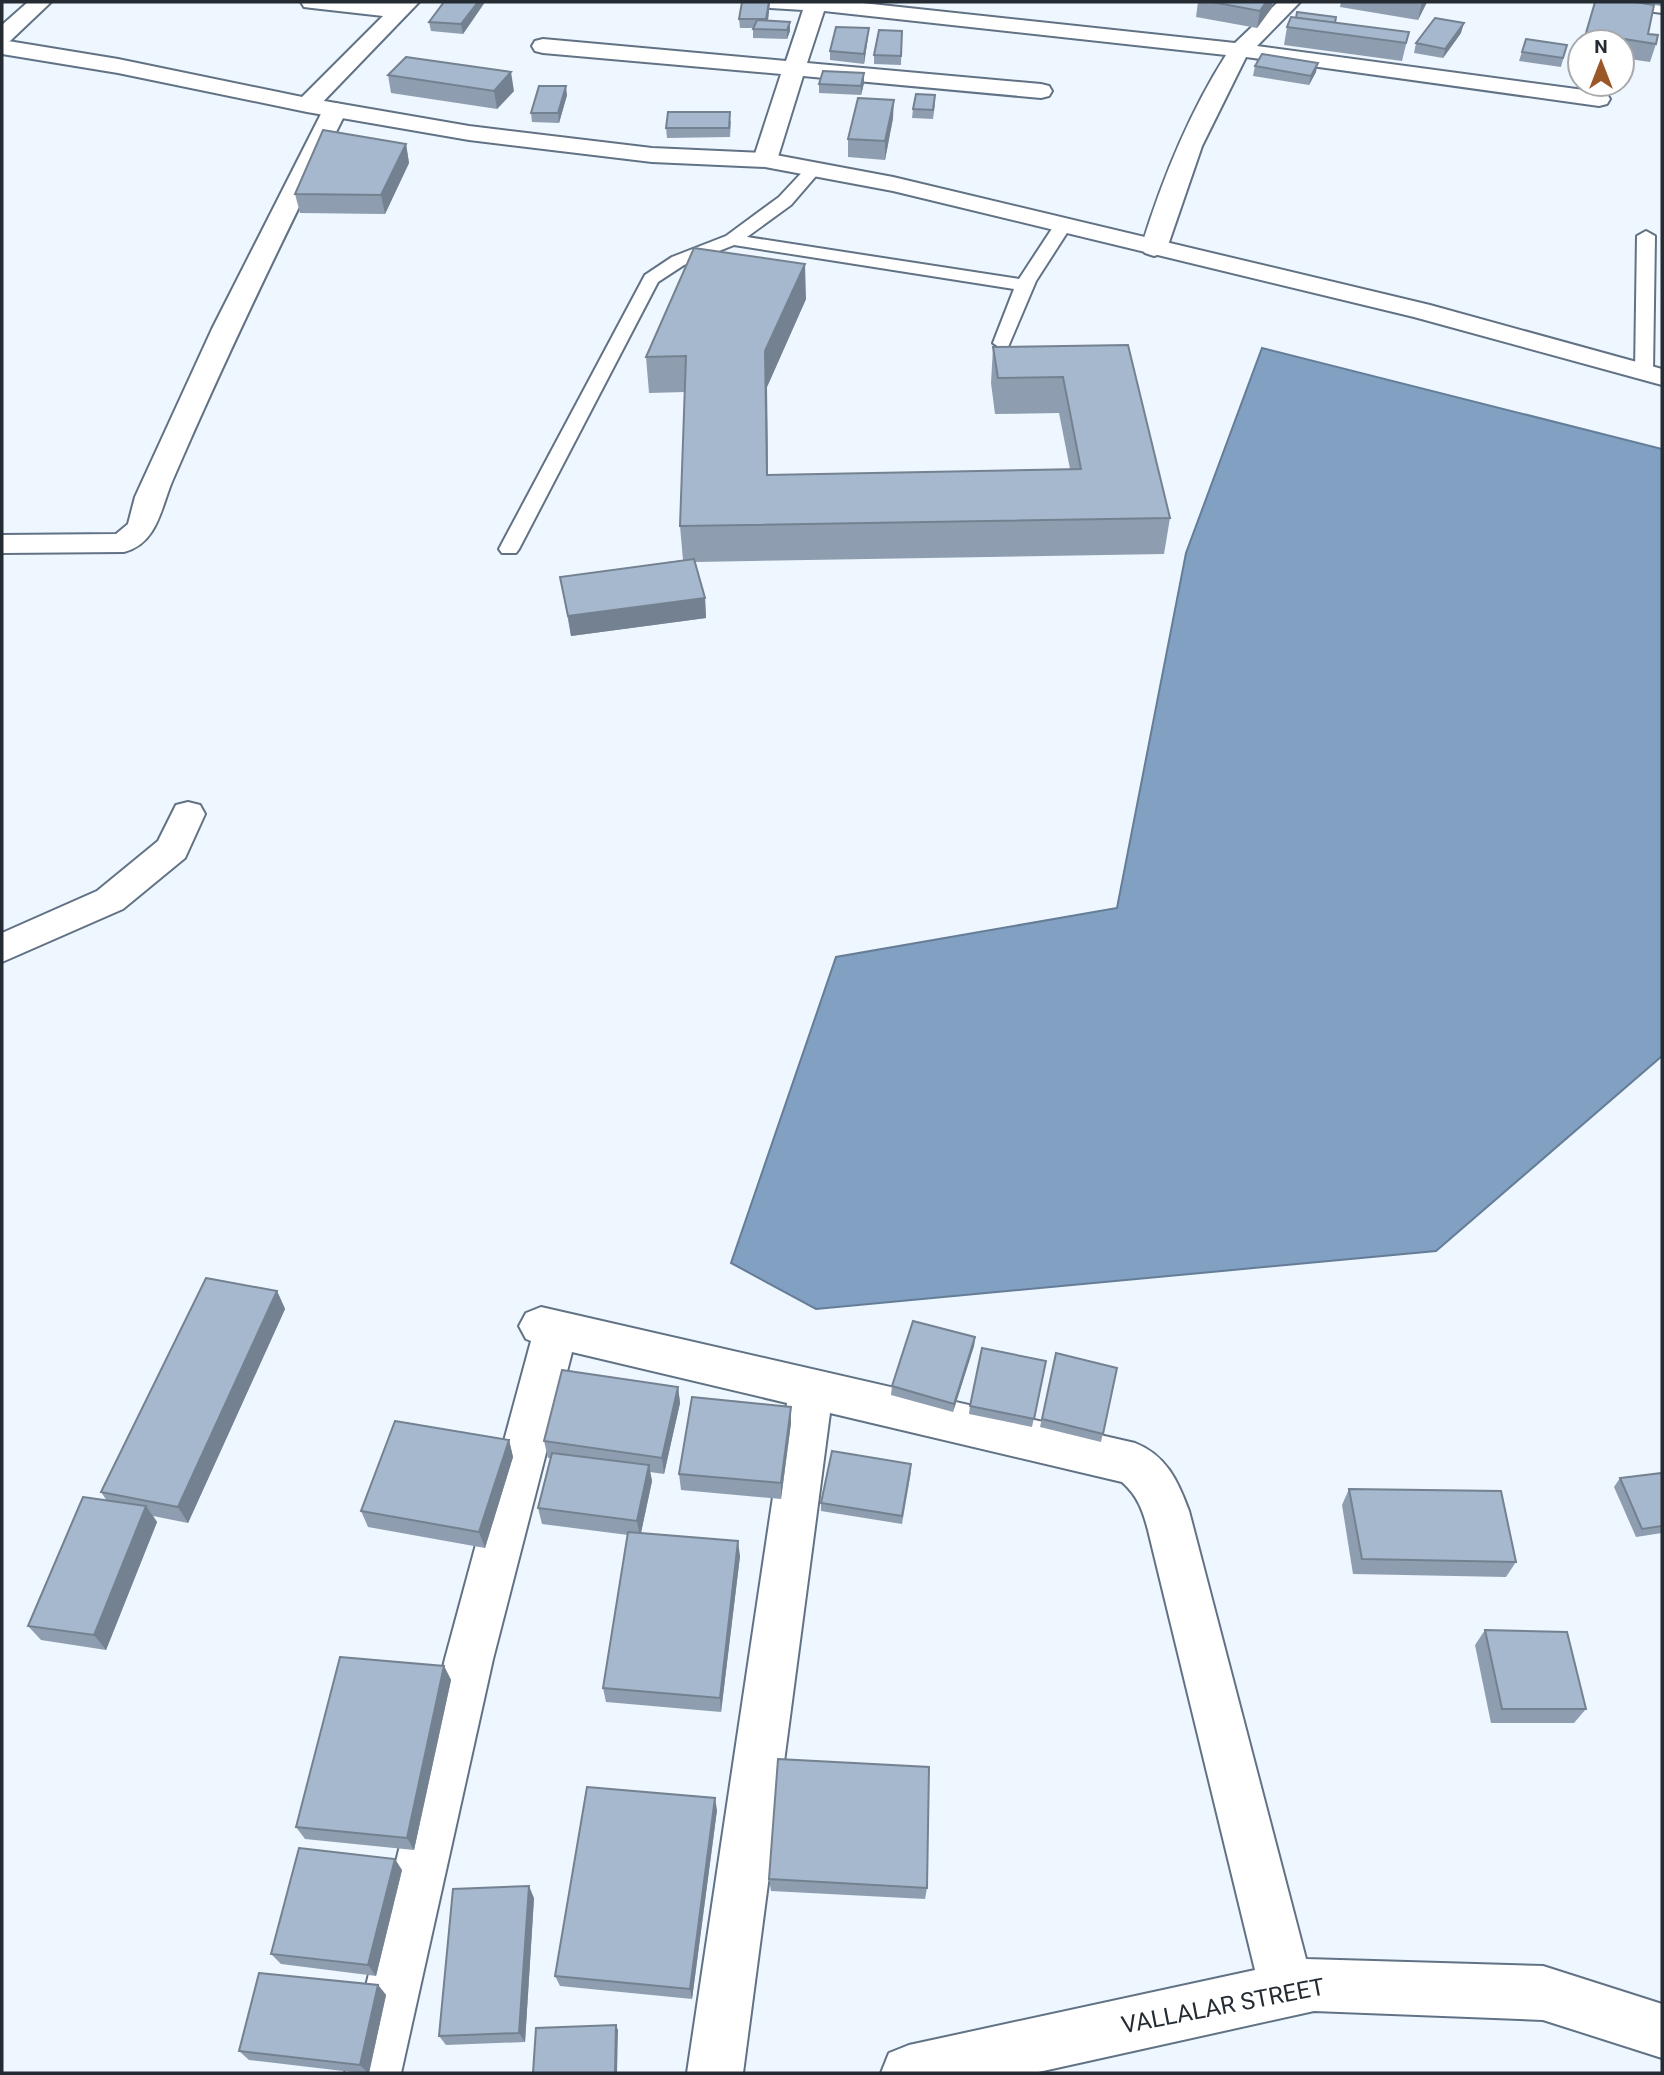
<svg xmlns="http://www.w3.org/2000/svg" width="1664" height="2075" font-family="Roboto,sans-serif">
<rect width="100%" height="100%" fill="#eef6ff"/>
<polygon fill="#81a0c2" stroke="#657d97" stroke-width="2" points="1262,348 1662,449 1662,1056 1436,1251 816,1309 731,1263 836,957 1117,908 1186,553"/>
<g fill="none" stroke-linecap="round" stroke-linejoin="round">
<defs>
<g id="service">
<polygon points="1603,2 1662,5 1662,13 1610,6"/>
<polygon points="814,164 822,169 791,205 747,237 1019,279 1057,221 1069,221 1072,225 1036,281 1008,347 1002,349 993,343 1014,289 734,245 684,265 658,282 519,549 516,553 502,553 499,549 645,275 672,257 726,236 779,197 808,166"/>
<polygon points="1646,231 1655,236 1653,372 1644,378 1635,372 1637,236"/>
</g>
<g id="minor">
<polygon points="28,2 51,2 10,41 2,42 2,25"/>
<polygon points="301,2 419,2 315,110 299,110 296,105 299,100 383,16 312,8 304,7"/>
<path d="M753,2H853L1235,43L1278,2H1300L1257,46L1599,92L1607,94L1610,99L1607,104L1599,106L1246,57L1202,146L1167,248L1163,253L1154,256L1145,253L1141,248C1162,180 1188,115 1226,55L824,11L807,63L1041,84L1049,86L1052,91L1049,96L1041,98L803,76L777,160L773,165H757L753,160L781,74L543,53L535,51L532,46L535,41L543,39L786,61L803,10L755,7Z"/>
<path d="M335,103L343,105L347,110C286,232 228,352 174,477C161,505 159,543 124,552L2,553V535L116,534L128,524L135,497L212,329L323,110L327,105Z"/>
<polygon points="188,802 200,805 205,814 185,858 123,909 2,962 2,933 97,891 158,841 176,805"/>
<path d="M541,1307L1135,1443C1166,1455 1178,1481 1189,1511L1306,1959L1543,1966L1662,2004V2058L1543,2020L1314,2011L1034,2073H881L889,2053L909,2045L1255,1970L1148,1530C1143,1511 1138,1496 1122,1482L830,1413L743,2073H687L787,1403L572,1352L493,1659L401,2073H345L445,1659L531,1341L526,1339L519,1326L526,1313Z"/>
</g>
<polygon id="tertiary" points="2,40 118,59 307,98 469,126 652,148 765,153 893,177 1430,305 1662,369 1662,385 1414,317 893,191 765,167 652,162 469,140 307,112 118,73 2,54"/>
</defs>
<use href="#service" stroke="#617285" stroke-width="4"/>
<use href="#minor" stroke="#617285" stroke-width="4"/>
<use href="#tertiary" stroke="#617285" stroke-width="4"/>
<use href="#service" fill="#fff" fill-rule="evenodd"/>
<use href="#minor" fill="#fff" fill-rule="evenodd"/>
<use href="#tertiary" fill="#fff" fill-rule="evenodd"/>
</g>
<g fill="#8e9eb0">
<polygon points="485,2 463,34 431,31 429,22"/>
<polygon points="770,2 768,21 790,31 787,39 753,38 753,28 740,28 739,19"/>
<polygon points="1198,2 1273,2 1271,9 1257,28 1196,17"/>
<polygon points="1341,2 1427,2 1418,20 1340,7"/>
<polygon points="1595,2 1644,3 1645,2 1662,2 1662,6 1654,5 1648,34 1656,44 1650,62 1622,58 1622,42 1583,42"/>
<polygon points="1336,17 1335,23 1409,32 1402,61 1284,45 1287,27 1296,18"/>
<polygon points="902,31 901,65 874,64 874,55"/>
<polygon points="1461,33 1443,58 1414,53 1416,43"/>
<polygon points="868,37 864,64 830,60 830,51"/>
<polygon points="1526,39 1567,45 1561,67 1519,61"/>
<polygon points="1255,66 1316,72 1309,85 1253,76"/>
<polygon points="864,73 864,83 861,95 819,93 819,84"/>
<polygon points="388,75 514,91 497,109 391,93"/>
<polygon points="567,95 559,123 532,122 531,113"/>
<polygon points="935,104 933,119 912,118 913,109"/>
<polygon points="893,118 885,160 848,157 848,139"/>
<polygon points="731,121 730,137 667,138 666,128"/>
<polygon points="406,144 409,163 385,214 300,213 295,194"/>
<polygon points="806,299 767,387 768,475 1070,469 1059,413 995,414 991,383 993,347 1128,345 1170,518 1164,554 695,562 705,598 706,618 571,636 560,577 683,560 680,526 685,392 649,393 646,357"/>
<polygon points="277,1291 285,1309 188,1523 153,1516 157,1522 106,1650 41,1640 28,1626 107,1501 101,1492"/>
<polygon points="975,1337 974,1346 953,1412 891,1395 892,1386"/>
<polygon points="1056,1353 1117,1368 1101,1442 1040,1427"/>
<polygon points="1046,1361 1032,1427 969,1414 970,1406"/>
<polygon points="678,1387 680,1403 664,1474 650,1472 652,1481 641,1533 740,1556 721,1712 606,1702 603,1688 628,1535 542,1524 538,1508 550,1458 548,1458 544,1441"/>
<polygon points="791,1423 781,1499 681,1490 679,1474"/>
<polygon points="509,1440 513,1457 485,1548 368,1527 361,1511"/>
<polygon points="911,1472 902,1524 821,1511 821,1503"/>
<polygon points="1662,1473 1662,1533 1636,1537 1614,1487 1620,1478"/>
<polygon points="1349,1489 1516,1562 1506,1577 1353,1574 1342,1505"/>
<polygon points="1485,1630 1586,1709 1574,1723 1491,1723 1475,1645"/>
<polygon points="444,1666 451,1680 414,1850 305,1839 296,1827"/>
<polygon points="717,1810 692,1999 560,1986 555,1976"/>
<polygon points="402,1870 376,1976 281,1964 271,1954"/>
<polygon points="769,1879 927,1888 925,1899 771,1891"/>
<polygon points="534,1898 525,2042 446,2045 439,2036"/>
<polygon points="378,1985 386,1995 369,2073 360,2073 249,2060 239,2051"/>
</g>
<g fill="#748190">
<polygon points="478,2 485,2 463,34 461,24"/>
<polygon points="769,2 770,2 767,28 766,19"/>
<polygon points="1266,2 1273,2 1271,9 1257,28 1260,11"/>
<polygon points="1422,2 1427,2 1418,20"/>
<polygon points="790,22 790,31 787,39 787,30"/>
<polygon points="1464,23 1461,33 1443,58 1445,49"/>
<polygon points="869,28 868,37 864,64 864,54"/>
<polygon points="1318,63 1316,72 1309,85 1311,76"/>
<polygon points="511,72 514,91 497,109 494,91"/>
<polygon points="864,73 864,83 861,95 861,86"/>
<polygon points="566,86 567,95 559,123 558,113"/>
<polygon points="894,100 893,118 885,160 885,141"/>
<polygon points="406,144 409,163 385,214 381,195"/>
<polygon points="805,264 806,299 767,387 768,511 765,351"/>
<polygon points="705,598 706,618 571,636 568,616"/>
<polygon points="277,1291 285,1309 188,1523 178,1507"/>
<polygon points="975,1337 974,1346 953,1412 954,1404"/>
<polygon points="678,1387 680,1403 664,1474 662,1458"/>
<polygon points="791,1407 791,1423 781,1499 781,1483"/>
<polygon points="509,1440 513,1457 485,1548 479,1532"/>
<polygon points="649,1465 652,1481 640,1537 637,1521"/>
<polygon points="146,1506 157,1522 106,1650 94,1635"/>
<polygon points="738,1541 740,1556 721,1712 720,1698"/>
<polygon points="444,1666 451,1680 414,1850 407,1838"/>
<polygon points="715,1798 717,1810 692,1999 690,1989"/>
<polygon points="395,1859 402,1870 376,1976 368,1965"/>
<polygon points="529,1886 534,1898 525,2042 519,2033"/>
<polygon points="378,1985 386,1995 369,2073 368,2073 360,2065"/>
<polygon points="616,2025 618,2030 617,2073 615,2073"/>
</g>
<g fill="#a5b8cd" stroke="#748190" stroke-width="2">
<polygon points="444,2 478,2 461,24 429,22"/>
<polygon points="742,2 769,2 766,19 739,19"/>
<polygon points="1212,2 1266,2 1260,11"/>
<polygon points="1595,2 1635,2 1654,5 1648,34 1658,35 1656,44 1586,33"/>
<polygon points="1297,12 1336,17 1335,23 1296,18"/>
<polygon points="1291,17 1409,32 1406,43 1287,27"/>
<polygon points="1435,18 1464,23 1445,49 1416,43"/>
<polygon points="757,20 790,22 787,30 753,29"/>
<polygon points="836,27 869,28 864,54 830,51"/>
<polygon points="879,30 902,31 901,56 874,55"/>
<polygon points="1526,39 1567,45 1563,58 1522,52"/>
<polygon points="1262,54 1318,63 1311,76 1255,66"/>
<polygon points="406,57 511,72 494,91 388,75"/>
<polygon points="823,71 864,73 861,86 819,84"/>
<polygon points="539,86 566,86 558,113 531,113"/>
<polygon points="916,94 935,95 933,110 913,109"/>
<polygon points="858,98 894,100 885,141 848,139"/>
<polygon points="668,112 730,112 729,128 666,128"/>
<polygon points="323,130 406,144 381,195 295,194"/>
<polygon points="694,248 805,264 765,351 767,475 1081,469 1063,377 998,378 993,347 1128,345 1170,518 680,526 686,356 646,357"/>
<polygon points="694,559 705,598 568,616 560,577"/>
<polygon points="206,1278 277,1291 178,1507 101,1492"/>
<polygon points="913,1321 975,1337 954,1404 892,1386"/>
<polygon points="982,1348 1046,1361 1034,1419 970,1406"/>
<polygon points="1056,1353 1117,1368 1103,1434 1042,1419"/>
<polygon points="562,1370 678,1387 662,1458 544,1441"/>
<polygon points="692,1397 791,1407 781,1483 679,1474"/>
<polygon points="395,1421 509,1440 479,1532 361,1511"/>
<polygon points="832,1451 911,1464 902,1516 821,1503"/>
<polygon points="552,1453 649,1465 637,1521 538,1508"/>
<polygon points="1662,1473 1662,1526 1642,1529 1620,1478"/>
<polygon points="1349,1489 1501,1491 1516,1562 1362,1559"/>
<polygon points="83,1497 146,1506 94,1635 28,1626"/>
<polygon points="628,1532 738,1541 720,1698 603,1688"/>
<polygon points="1485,1630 1567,1632 1586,1709 1502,1709"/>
<polygon points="340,1657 444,1666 407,1838 296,1827"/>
<polygon points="778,1759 929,1767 927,1888 769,1879"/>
<polygon points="587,1787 715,1798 690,1989 555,1976"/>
<polygon points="299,1848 395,1859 368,1965 271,1954"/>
<polygon points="529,1886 519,2033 439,2036 453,1889"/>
<polygon points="259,1973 378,1985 360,2065 239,2051"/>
<polygon points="616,2025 615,2073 533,2073 536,2028"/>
</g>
<g text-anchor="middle" stroke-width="6" stroke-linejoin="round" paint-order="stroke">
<g font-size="24" fill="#242b33" stroke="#fff">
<text transform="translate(1223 2006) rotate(-11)" y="8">VALLALAR STREET</text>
</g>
</g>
<rect width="1664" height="2075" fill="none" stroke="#242b33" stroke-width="7"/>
<g transform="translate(1601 63)"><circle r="33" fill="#ffffff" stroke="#a7aaad" stroke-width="2"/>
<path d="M0-5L12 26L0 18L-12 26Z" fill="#9a5727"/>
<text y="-10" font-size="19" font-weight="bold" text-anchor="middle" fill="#242b33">N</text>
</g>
</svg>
